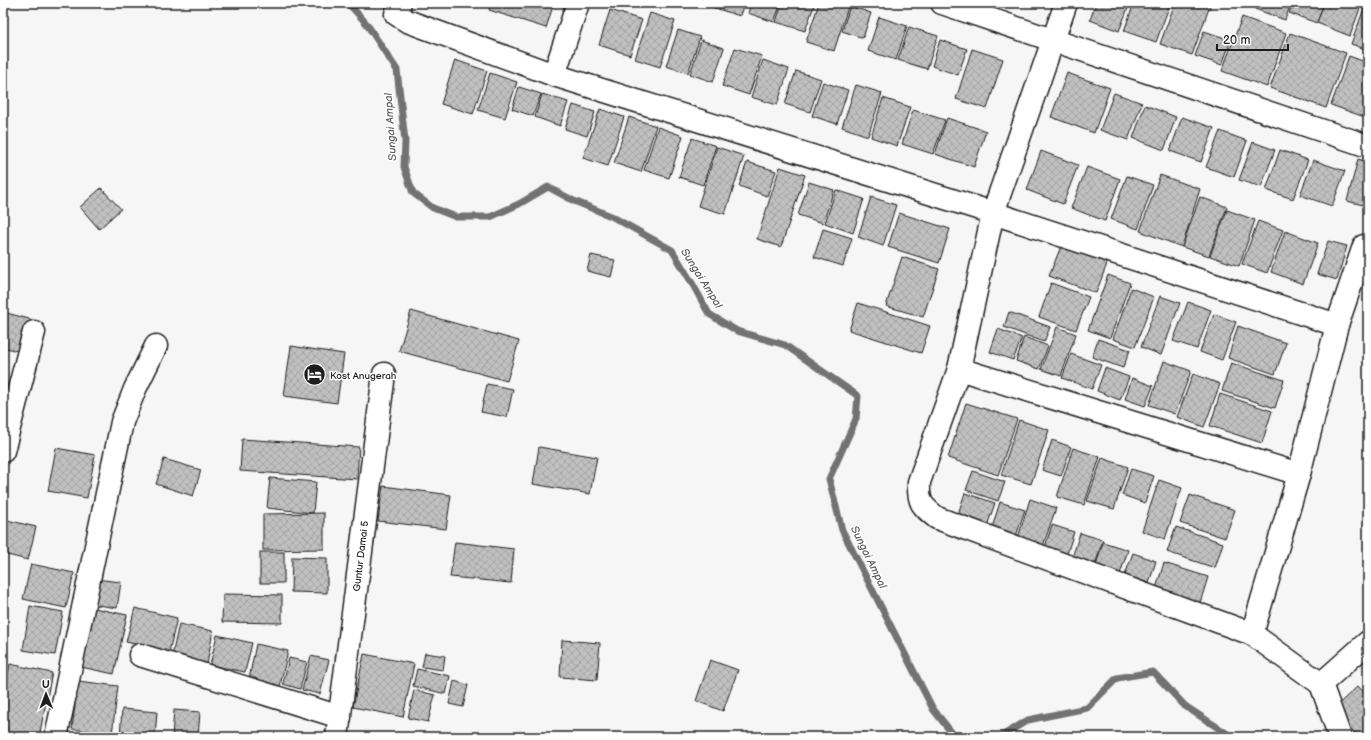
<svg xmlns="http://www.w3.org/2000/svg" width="1371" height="740" font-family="'Balsamiq Sans',sans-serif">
<defs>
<pattern id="building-cross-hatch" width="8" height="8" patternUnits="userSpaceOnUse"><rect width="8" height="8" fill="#c0c0c0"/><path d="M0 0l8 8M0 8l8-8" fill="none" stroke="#a4a4a4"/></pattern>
</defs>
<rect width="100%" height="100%" fill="#f6f6f6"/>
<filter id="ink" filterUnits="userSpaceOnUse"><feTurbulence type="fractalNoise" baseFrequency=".025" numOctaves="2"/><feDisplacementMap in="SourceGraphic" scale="8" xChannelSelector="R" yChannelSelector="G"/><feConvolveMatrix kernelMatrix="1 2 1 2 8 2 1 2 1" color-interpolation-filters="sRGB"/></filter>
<g filter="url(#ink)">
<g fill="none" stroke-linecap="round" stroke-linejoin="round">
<g stroke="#727272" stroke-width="7">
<polyline points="348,3 366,23 397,70 405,141 404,167 413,193 433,208 456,217 490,217 519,204 548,187 574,201 611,216 672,250 692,283 709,314 737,331 785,345 858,396 856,419 829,479 842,530 933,709 955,737"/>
<polyline points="1000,737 1028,720 1087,708 1117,678 1153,672 1185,706 1232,737"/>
</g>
</g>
<g fill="url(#building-cross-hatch)" stroke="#1c1c1c">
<polygon points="491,3 554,3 546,28 489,10"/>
<polygon points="699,3 744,3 740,16"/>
<polygon points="751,3 781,3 774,22 748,13"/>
<polygon points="782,3 815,3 805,31 776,22"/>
<polygon points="819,3 836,3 848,7 834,51 806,42"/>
<polygon points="1096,3 1130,3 1119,31 1090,20"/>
<polygon points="1134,3 1157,3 1169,7 1156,42 1124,31"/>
<polygon points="1175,3 1211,3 1192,55 1160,44"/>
<polygon points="1257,3 1291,3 1285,20 1255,9"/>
<polygon points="1293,3 1324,3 1317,23 1289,13"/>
<polygon points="1324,3 1362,3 1350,36 1317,23"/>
<polygon points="1366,3 1368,3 1368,50 1351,44"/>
<polygon points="850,6 871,13 863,38 842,31"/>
<polygon points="610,10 642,20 630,55 599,45"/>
<polygon points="650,13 675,21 660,67 635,59"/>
<polygon points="879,17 907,26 896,60 868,51"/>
<polygon points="1242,17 1286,33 1267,87 1222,71"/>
<polygon points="909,27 938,36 927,69 898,60"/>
<polygon points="678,30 700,37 688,73 666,66"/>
<polygon points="1204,31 1231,40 1222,65 1195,56"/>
<polygon points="1290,33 1346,53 1326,108 1270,88"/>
<polygon points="701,40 724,48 713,82 690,74"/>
<polygon points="940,40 967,49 958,75 932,66"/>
<polygon points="735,48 762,56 749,95 722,86"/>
<polygon points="972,49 1003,59 987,109 956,99"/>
<polygon points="1349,56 1368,63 1367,118 1331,105"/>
<polygon points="455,60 487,71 473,114 441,104"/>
<polygon points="763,60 789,69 777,105 751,97"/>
<polygon points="796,71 821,79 810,112 785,104"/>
<polygon points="490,73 517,82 505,118 478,110"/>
<polygon points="1067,73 1110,88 1094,133 1051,117"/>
<polygon points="823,82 848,90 837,124 812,116"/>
<polygon points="856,85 882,93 868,136 842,127"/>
<polygon points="519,87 541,94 533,116 512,109"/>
<polygon points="1114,93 1142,103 1128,140 1100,130"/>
<polygon points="542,94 568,102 560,126 535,117"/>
<polygon points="883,98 910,107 897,146 871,137"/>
<polygon points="573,105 595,112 587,136 565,129"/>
<polygon points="1145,105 1176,117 1164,150 1133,138"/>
<polygon points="600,109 624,117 608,166 583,158"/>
<polygon points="913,110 945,120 933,154 902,144"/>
<polygon points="629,117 656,126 641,172 614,163"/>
<polygon points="1182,117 1214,128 1201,162 1170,151"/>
<polygon points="947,118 986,131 974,167 935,154"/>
<polygon points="658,127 683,136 669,178 644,170"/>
<polygon points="1220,131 1247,141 1234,177 1206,167"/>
<polygon points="692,138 716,146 703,185 679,177"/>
<polygon points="1253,142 1275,150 1261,187 1239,180"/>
<polygon points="717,147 744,156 725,214 698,206"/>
<polygon points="1280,150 1308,160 1293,199 1266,190"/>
<polygon points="1041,151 1078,165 1063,204 1027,190"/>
<polygon points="1358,159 1368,162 1367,206 1347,201"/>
<polygon points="1313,160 1345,171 1332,206 1300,195"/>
<polygon points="747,162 776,171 767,196 739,186"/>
<polygon points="780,167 805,175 781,247 757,239"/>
<polygon points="1087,167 1120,179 1105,221 1071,208"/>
<polygon points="1160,175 1200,189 1182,247 1140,231"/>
<polygon points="1127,176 1153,185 1138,229 1111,219"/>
<polygon points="809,182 834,190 823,223 798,215"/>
<polygon points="101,188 121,209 99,229 80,207"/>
<polygon points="836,190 864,199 853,233 825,223"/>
<polygon points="871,197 896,205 883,246 858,237"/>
<polygon points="1200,197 1227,207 1209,256 1182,247"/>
<polygon points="1227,210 1255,220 1239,266 1210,256"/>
<polygon points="899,213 950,229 939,263 888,247"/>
<polygon points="1258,221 1283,230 1267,273 1242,264"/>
<polygon points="823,229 852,238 843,266 814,257"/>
<polygon points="1285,231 1318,243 1303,284 1271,272"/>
<polygon points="1328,241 1347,246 1337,280 1317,274"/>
<polygon points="1062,244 1108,261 1096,293 1049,276"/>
<polygon points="591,255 615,260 611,277 587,271"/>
<polygon points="902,257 939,269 923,317 886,306"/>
<polygon points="1108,275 1130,283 1110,338 1088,330"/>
<polygon points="1051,283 1089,297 1076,330 1039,317"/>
<polygon points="1131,288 1154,297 1135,347 1113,339"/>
<polygon points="1160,296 1180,303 1161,355 1141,347"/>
<polygon points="1188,302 1211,310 1197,349 1173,341"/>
<polygon points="858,303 930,326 921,353 849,330"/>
<polygon points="411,311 519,341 507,381 399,351"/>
<polygon points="3,312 33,320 24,353 3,347"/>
<polygon points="1009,312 1050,327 1044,342 1004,327"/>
<polygon points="1214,314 1236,322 1222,360 1200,352"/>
<polygon points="1238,326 1286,343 1275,374 1228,358"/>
<polygon points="1057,327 1076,334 1061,376 1041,369"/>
<polygon points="998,329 1022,338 1013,360 990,352"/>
<polygon points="1024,337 1048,346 1039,369 1016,361"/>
<polygon points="1098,339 1130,350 1123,368 1092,357"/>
<polygon points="291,346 344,354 337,403 284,396"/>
<polygon points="1071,354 1101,365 1092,389 1062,378"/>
<polygon points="1164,361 1191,371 1175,414 1149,405"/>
<polygon points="1231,363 1284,380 1275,408 1222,391"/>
<polygon points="1105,368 1129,377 1120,400 1097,391"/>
<polygon points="1193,374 1220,384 1204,427 1177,417"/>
<polygon points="1132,378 1153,386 1145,406 1125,399"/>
<polygon points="487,384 513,389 507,417 481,412"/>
<polygon points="1220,394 1272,411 1262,443 1210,426"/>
<polygon points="966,403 1017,419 998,475 948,458"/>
<polygon points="1019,420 1049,430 1031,484 1001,475"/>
<polygon points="242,439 359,447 357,479 240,471"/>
<polygon points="1052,440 1071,447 1061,476 1042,470"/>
<polygon points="539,447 597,457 590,494 533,484"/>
<polygon points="56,448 95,455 87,498 48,491"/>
<polygon points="1073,448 1100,457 1084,505 1057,497"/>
<polygon points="1102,458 1128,467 1114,509 1087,501"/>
<polygon points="164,459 201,470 193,496 156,484"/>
<polygon points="1131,469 1154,476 1145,503 1122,495"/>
<polygon points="973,471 1005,482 998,501 966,490"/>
<polygon points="270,478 316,482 313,513 267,508"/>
<polygon points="1159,480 1182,488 1165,539 1142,531"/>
<polygon points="383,486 451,495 446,529 378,521"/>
<polygon points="965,493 995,503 985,532 955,523"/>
<polygon points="1190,495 1235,510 1225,538 1180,523"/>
<polygon points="1030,499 1056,508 1042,549 1017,541"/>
<polygon points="1000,502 1025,510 1015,539 991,531"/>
<polygon points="324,513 324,549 263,550 263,514"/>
<polygon points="3,519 36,527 28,560 3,554"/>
<polygon points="1052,525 1074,532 1066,557 1044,550"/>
<polygon points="1176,527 1223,543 1215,568 1167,552"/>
<polygon points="1080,533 1103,540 1095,565 1072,558"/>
<polygon points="455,542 514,549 511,583 450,577"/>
<polygon points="1103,542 1128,550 1120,574 1096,565"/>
<rect x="260" y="552" width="24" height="31"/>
<polygon points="1133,553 1156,561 1149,583 1125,575"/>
<polygon points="292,557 327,558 327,593 291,592"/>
<polygon points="1164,563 1208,577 1200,603 1156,588"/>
<polygon points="31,564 74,573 66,608 23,599"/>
<polygon points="95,579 121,582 117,608 91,604"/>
<polygon points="223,594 282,595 282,623 222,622"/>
<polygon points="30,606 63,612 55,655 23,650"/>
<polygon points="94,608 127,615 114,674 81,667"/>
<polygon points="135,608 177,618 169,652 126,642"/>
<polygon points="179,624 213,631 207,664 172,656"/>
<polygon points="217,635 252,643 245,672 210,665"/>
<polygon points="562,640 600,643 597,680 560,677"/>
<polygon points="256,644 288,651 280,686 249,679"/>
<polygon points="425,653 445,656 443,670 422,667"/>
<polygon points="364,654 414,664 403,717 353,707"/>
<polygon points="311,656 329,660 320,694 302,690"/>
<polygon points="289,658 307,662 300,689 283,684"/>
<polygon points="710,660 738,670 723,711 696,701"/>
<polygon points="10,664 52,673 39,737 3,737 3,696"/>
<polygon points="417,669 450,676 446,694 413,686"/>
<polygon points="78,681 118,686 112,734 72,729"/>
<polygon points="454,681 468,685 463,707 449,704"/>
<polygon points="1358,686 1368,697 1368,728 1358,737 1332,710"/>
<polygon points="414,690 435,695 428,722 408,718"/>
<polygon points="122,709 157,712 155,737 120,737"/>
<polygon points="174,710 200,712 198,737 172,737"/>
</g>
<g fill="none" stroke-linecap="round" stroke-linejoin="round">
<defs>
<g id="minor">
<polyline points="400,3 396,14 407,21 554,75 993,213 1337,325"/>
<polyline points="942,3 1368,146"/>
<path d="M1066,3L993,213L959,369L919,482C918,503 922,506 937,518L1252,634L1321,684L1368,642"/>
<polyline points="554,75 578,3"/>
<polyline points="959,369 1299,474"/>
<polyline points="3,451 34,332"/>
<polyline points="1252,634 1299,474 1337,325 1364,246"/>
<polyline points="140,655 340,717"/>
<polyline points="1321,684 1340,737"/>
<polyline points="56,737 122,422 135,389 156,346"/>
<polyline points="337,737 384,374"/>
</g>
</defs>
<use href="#minor" stroke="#1c1c1c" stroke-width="25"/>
<use href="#minor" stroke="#fff" stroke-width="22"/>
</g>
</g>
<defs>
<symbol id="hotel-disc" viewBox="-11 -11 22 22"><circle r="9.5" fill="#1c1c1c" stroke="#fff"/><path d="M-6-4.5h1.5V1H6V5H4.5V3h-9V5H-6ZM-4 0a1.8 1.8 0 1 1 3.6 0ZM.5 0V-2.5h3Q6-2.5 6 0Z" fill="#fff"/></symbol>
</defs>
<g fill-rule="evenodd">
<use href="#hotel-disc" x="302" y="362" width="25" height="25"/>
</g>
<g text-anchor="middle" stroke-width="3" stroke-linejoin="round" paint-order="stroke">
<g font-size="10" fill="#1c1c1c" stroke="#fff" text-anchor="start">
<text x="330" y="379">Kost Anugerah</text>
</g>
<g font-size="10" fill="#1c1c1c" stroke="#fff">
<text transform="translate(360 556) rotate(-83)" y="4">Guntur Damai 5</text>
</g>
<g font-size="11" font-style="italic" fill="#5d5d5d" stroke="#fff">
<text transform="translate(390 127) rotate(-94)" y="4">Sungai Ampal</text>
<text transform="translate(702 278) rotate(58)" y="4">Sungai Ampal</text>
<text transform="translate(869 557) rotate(64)" y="4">Sungai Ampal</text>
</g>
</g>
<rect width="1371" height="740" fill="none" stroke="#fff" stroke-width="16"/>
<rect x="8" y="8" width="1355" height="724" fill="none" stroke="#1c1c1c" stroke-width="1.5" filter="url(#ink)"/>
<g transform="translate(46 694) rotate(359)" stroke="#ffffff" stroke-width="3" paint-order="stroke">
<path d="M0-3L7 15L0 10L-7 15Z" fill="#1c1c1c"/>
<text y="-6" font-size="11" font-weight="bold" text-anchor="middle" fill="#1c1c1c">U</text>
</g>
<path d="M1217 44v6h71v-6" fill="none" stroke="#1c1c1c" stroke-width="2"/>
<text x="1223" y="44" font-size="12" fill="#1c1c1c" stroke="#ffffff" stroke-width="3" paint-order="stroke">20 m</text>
</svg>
